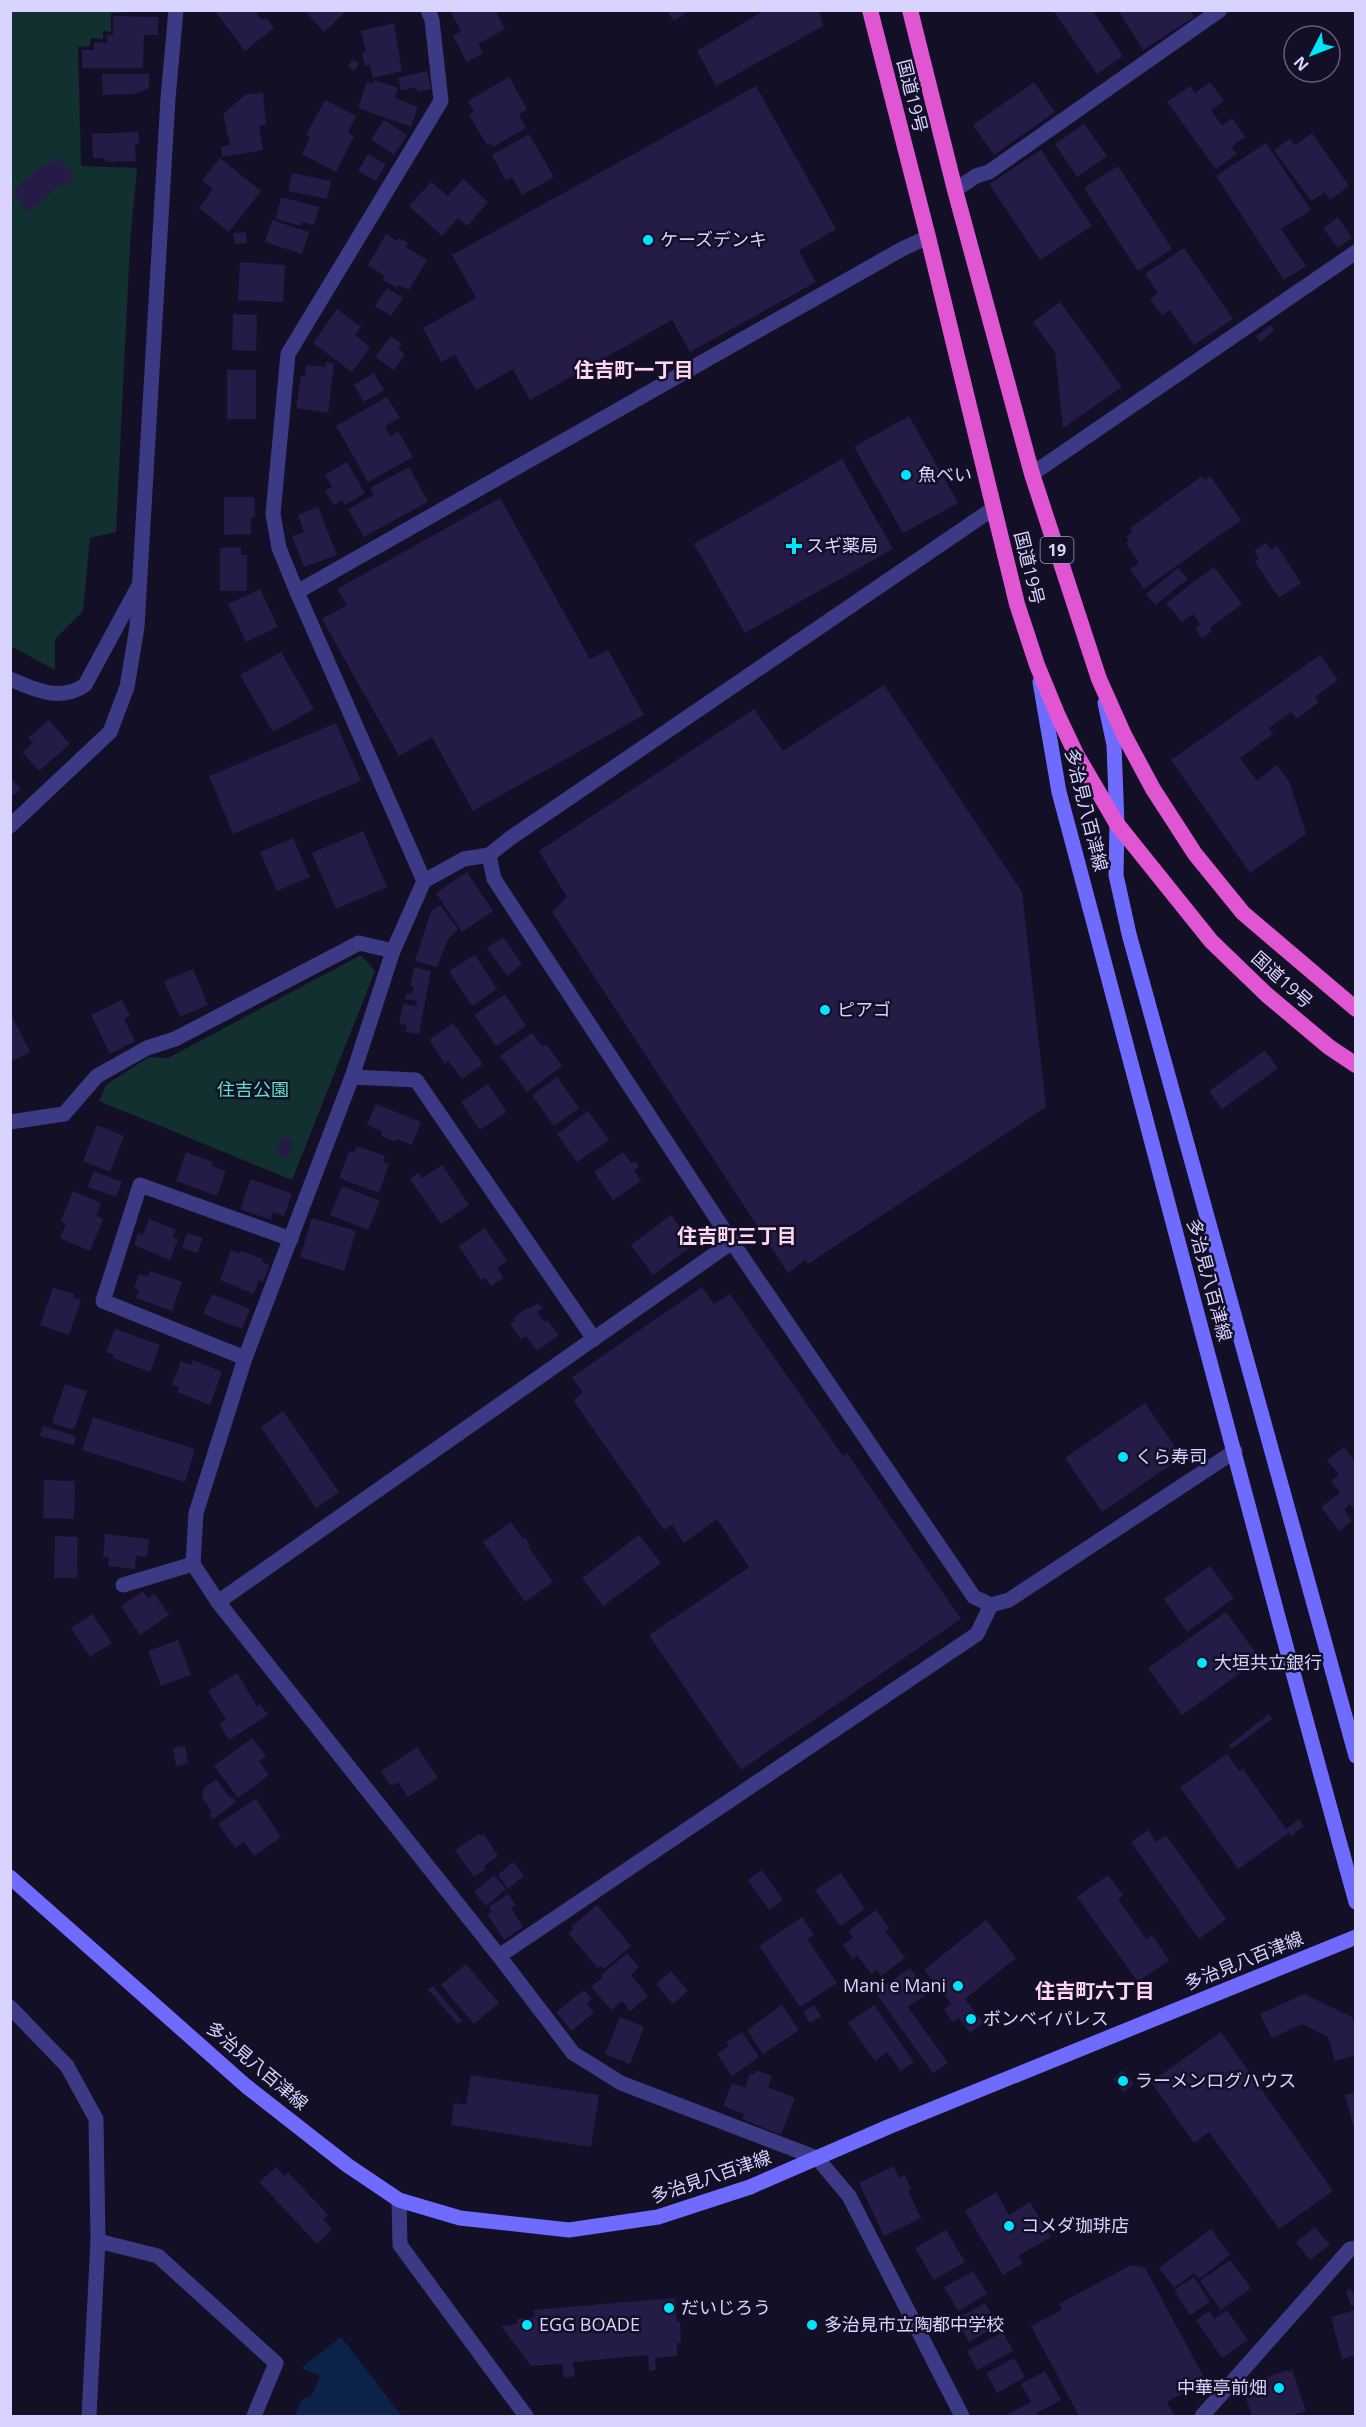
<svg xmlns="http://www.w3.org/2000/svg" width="1366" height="2427" font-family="'Open Sans','Noto Sans JP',sans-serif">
<rect width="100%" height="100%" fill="#130f26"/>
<g fill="#12302f">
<polygon points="10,11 157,11 111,13 111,32 103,31 103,39 91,38 90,46 78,47 81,166 137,168 130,244 116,532 90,538 83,611 55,639 55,670 11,646"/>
<polygon points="361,955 375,971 292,1180 99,1101 106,1085 149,1057 168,1058"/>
</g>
<polygon fill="#0c2248" points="341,2337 402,2416 295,2416 301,2400 312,2395 320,2376 301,2368"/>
<g fill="#241b47">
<polygon points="214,10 254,10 262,20 266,17 274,28 245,51"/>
<polygon points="304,10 347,10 324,32"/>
<polygon points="450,10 495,10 505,29 478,44 483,53 467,62 453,36 461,31"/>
<polygon points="667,10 690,10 674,21"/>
<polygon points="765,10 819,10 823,26 716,86 697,51"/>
<polygon points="1053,10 1092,10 1123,56 1097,74"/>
<polygon points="1118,10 1189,10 1194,17 1143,50"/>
<polygon points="113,16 158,17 158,35 144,35 143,68 82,68 82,50 94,50 94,42 107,43 107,35 113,35"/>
<polygon points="394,23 402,71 373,78 370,65 365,66 362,53 366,52 361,31"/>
<polygon points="353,59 359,63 355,71 348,67"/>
<polygon points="427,71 431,89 417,92 416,87 401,91 398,78"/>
<polygon points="102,74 149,74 149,88 135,94 103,95"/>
<polygon points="509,77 527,109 519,114 526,128 493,147 491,143 487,145 469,115 474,112 468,101"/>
<polygon points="374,80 398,88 395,98 418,107 411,127 358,108 367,82 373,84"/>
<polygon points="1034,82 1055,112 994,155 973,125"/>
<polygon points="1210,82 1224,101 1211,110 1222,126 1232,118 1245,137 1231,147 1237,154 1216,169 1167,102 1190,86 1195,93"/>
<polygon points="756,86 836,229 799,251 816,282 690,352 672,320 530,400 513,369 476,390 455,355 441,362 423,328 476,298 452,255"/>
<polygon points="263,93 266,125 259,126 263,150 222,157 221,147 230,145 223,114 246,94"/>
<polygon points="325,100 356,116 348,133 354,136 336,172 302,154 310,138 306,135"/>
<polygon points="384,120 407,135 394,155 371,139"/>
<polygon points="1084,124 1107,156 1077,177 1055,144"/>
<polygon points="138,132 139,144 135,144 136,161 105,162 105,158 93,158 92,134"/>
<polygon points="1312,133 1349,186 1330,200 1325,192 1311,201 1274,150 1290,139 1295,145"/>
<polygon points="529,134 554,177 522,195 512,177 506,181 492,155"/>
<polygon points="1266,143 1311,210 1281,229 1306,266 1284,280 1216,176"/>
<polygon points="1041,150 1092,226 1040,260 989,184"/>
<polygon points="368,154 386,164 376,181 358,171"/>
<polygon points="58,157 75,176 63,188 60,184 29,212 12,192 44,164 47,167"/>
<polygon points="220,158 261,191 229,232 199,208 213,189 202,180"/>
<polygon points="1118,166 1172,249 1138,271 1084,188"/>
<polygon points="292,173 331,181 327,199 288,191"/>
<polygon points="463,179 488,202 467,226 458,218 442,236 409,206 431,182 448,196"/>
<polygon points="281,197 319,207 314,225 302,222 301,226 276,219"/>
<polygon points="1338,217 1352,238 1338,248 1323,228"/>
<polygon points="272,220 309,232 302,254 265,242"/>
<polygon points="246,232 247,243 235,244 233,233"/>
<polygon points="386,234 397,241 399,238 408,243 406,247 427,260 409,290 398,285 397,288 383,280 385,276 368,265"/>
<polygon points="1184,248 1233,319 1194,345 1170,310 1162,315 1150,299 1158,293 1145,274"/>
<polygon points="240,262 285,265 283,302 238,300"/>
<polygon points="387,288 403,298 391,316 375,306"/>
<polygon points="1060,302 1122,387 1063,428 1055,352 1033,322"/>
<polygon points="337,309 361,327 355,335 370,347 352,372 313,343"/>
<polygon points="233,314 257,315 256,351 232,350"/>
<polygon points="1270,325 1275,329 1261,342 1256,337"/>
<polygon points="391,336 402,344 398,349 405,354 394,370 375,357"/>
<polygon points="326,362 334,364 328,413 296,408 301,376 305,376 306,365 325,367"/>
<rect x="227" y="370" width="29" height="49"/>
<polygon points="374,373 384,390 364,402 354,385"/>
<polygon points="387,397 400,418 385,426 390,436 398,431 413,457 368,482 336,426"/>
<polygon points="909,416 958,503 903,533 854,447"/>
<polygon points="842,459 893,549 745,633 694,544"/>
<polygon points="347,462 365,493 345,505 342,500 334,505 325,491 332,487 325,475"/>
<polygon points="409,467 428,502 364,537 348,509 374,495 370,488"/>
<polygon points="1202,476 1205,480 1210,476 1241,520 1144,589 1130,569 1139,563 1126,543 1129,541 1126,537 1133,532 1130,528"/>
<polygon points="224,497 254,497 255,517 251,517 251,534 224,535"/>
<polygon points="500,498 590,659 608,650 644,715 473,811 432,737 399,756 322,619 347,605 337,589"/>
<polygon points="318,507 337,555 304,567 292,536 304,532 298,515"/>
<polygon points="1266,543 1271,549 1277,546 1301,583 1279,598 1255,562 1259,558 1254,551"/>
<polygon points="241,547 241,555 247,555 247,591 220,591 220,548"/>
<polygon points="1214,567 1242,604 1210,628 1212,631 1202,638 1195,629 1200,624 1193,614 1182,622 1166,603"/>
<polygon points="1178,568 1188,579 1155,605 1146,594"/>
<polygon points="260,589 278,627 246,642 228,604"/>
<polygon points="281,652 314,709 273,732 240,675"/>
<polygon points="1320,655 1338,680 1315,697 1319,702 1297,719 1291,712 1269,728 1273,734 1240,758 1257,781 1277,765 1290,783 1306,834 1250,873 1171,760"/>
<polygon points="884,685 1022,892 1046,1107 808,1264 805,1260 788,1273 552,912 567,897 539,851 754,709 783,751"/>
<polygon points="49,720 70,744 39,771 22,752 33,743 28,738"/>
<polygon points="336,723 361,781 233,834 209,776"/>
<polygon points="10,777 21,789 10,798"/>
<polygon points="363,831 387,887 336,909 312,853"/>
<polygon points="293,838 310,877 277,891 260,852"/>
<polygon points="467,872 493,911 462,932 436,893"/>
<polygon points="440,905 458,929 448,939 437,967 415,961 431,911"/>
<polygon points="503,937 522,964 507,976 487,948"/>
<polygon points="475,955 497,989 472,1006 449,971"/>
<polygon points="414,967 431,971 419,1034 406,1032 407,1025 399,1024 403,1004 416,1006 417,1001 405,999 407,993 412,994 414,986 410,986"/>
<polygon points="193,969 208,1005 180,1017 164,981"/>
<polygon points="505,994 526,1026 496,1046 474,1015"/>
<polygon points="122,1000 130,1016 124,1019 135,1041 110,1054 91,1015"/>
<polygon points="10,1012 30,1052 10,1062"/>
<polygon points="453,1023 483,1064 462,1079 448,1061 445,1064 429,1040"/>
<polygon points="532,1033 542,1046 546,1044 562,1066 527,1092 500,1056"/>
<polygon points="1265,1050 1278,1068 1222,1109 1209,1091"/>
<polygon points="557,1077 579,1108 554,1126 532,1095"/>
<polygon points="488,1084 507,1112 480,1130 461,1102"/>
<polygon points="376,1104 421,1122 412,1145 396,1139 395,1142 381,1136 382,1131 367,1125"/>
<polygon points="588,1111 609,1140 577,1162 557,1134"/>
<polygon points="97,1125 124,1136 110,1172 83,1161"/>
<polygon points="281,1137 293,1141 288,1158 276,1154"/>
<polygon points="357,1146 385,1156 383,1162 389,1164 379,1193 339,1178 349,1151 354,1153"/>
<polygon points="186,1152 213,1162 212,1166 226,1171 217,1196 176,1181"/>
<polygon points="623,1152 631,1163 635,1161 639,1167 634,1170 641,1181 613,1200 594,1172"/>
<polygon points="442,1165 469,1205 441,1224 410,1179 418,1173 422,1178"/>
<polygon points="94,1171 122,1182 116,1197 88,1187"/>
<polygon points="251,1179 292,1194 284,1216 273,1212 271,1220 240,1209"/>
<polygon points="342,1186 380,1201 368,1230 330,1215"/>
<polygon points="73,1191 101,1203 96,1216 103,1219 90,1251 60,1238 66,1224 61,1221"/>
<polygon points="671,1215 693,1245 653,1275 631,1245"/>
<polygon points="312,1218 356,1231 344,1271 300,1257"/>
<polygon points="149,1219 176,1230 173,1237 178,1239 170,1260 134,1245 138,1233 143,1235"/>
<polygon points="485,1228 507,1261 497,1268 504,1278 491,1286 485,1278 481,1280 459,1246"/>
<polygon points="187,1233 203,1238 197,1253 182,1248"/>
<polygon points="231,1250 240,1254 241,1251 263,1259 262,1262 270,1265 263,1282 259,1280 254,1294 220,1280"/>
<polygon points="150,1271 182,1282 172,1311 136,1298 139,1290 134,1288 139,1274 148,1277"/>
<polygon points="702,1287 714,1304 730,1294 843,1456 847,1453 961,1619 741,1770 649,1635 749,1567 717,1519 684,1543 672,1525 664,1530 573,1400 583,1393 572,1377"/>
<polygon points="53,1288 75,1294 73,1298 81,1300 69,1335 40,1325"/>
<polygon points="212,1294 250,1309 242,1329 203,1314"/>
<polygon points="538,1303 543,1308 537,1312 544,1322 547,1320 559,1335 537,1351 526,1336 521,1339 510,1324 515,1320 513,1318 528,1307 529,1309"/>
<polygon points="115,1329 160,1345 150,1372 113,1358 114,1355 106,1352"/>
<polygon points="193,1360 222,1372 210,1405 177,1392 179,1387 172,1385 181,1361 191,1365"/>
<polygon points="65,1384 87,1391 74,1430 52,1423"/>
<polygon points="1145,1403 1182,1457 1102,1512 1065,1458"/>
<polygon points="283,1411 339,1492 316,1508 261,1427"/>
<polygon points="93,1417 195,1449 185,1482 82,1450"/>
<polygon points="43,1426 76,1436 74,1445 40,1436"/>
<polygon points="1344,1447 1356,1463 1356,1511 1350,1504 1344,1509 1352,1521 1339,1531 1321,1507 1340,1493 1331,1481 1339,1475 1327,1460"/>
<polygon points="44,1480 75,1481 74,1519 43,1518"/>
<polygon points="511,1522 523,1539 525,1537 530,1545 528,1546 553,1582 525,1602 483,1542"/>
<polygon points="105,1534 149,1539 147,1557 136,1556 135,1569 108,1566 109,1557 103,1557"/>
<polygon points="639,1535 661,1563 603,1606 582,1578"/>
<polygon points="55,1536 78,1537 77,1578 54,1578"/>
<polygon points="1210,1566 1234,1598 1187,1632 1164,1599"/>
<polygon points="143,1591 148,1598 155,1594 169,1615 140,1635 121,1606"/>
<polygon points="1226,1612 1260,1659 1182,1715 1148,1668"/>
<polygon points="92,1614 112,1643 90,1657 71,1628"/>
<polygon points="178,1640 191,1675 161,1686 148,1651"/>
<polygon points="237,1673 257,1706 260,1704 268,1715 229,1740 219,1724 226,1720 208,1691"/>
<polygon points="1269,1714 1272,1719 1232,1749 1229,1745"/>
<polygon points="252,1738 266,1756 259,1762 269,1775 238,1798 214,1766"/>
<polygon points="185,1746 188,1763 176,1766 173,1748"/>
<polygon points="417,1747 438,1778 408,1797 398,1782 391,1786 381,1771"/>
<polygon points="1227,1754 1239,1771 1243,1769 1286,1829 1299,1819 1304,1826 1291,1836 1289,1833 1238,1869 1180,1787"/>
<polygon points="216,1779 230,1798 232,1797 236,1802 213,1819 209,1814 212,1812 202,1797 203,1789"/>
<polygon points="256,1799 281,1837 254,1856 244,1842 235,1848 218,1824"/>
<polygon points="1148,1830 1156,1842 1166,1835 1226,1919 1199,1939 1131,1842"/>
<polygon points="479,1834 481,1836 484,1834 498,1856 484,1866 486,1869 474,1877 455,1850"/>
<polygon points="513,1862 524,1876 508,1889 498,1875"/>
<polygon points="762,1870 783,1900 769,1910 748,1880"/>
<polygon points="841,1873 865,1909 840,1926 815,1890"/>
<polygon points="494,1875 506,1889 486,1906 474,1892"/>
<polygon points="1108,1875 1123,1895 1118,1899 1146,1939 1152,1935 1169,1960 1138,1982 1077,1897"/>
<polygon points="508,1894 516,1905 511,1908 523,1927 504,1940 487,1914 492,1912 489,1907"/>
<polygon points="597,1905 631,1946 604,1969 601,1966 598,1968 568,1933 573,1929 571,1927"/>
<polygon points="876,1910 890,1929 885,1931 905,1958 881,1976 876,1970 871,1974 857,1955 853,1959 843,1945 853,1937 848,1931"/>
<polygon points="802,1917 814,1935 807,1939 837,1983 800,2007 759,1946"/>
<polygon points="986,1920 1016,1958 965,1999 983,2023 970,2033 959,2018 953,2022 944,2010 951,2003 924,1970"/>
<polygon points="627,1953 639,1967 631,1975 648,1996 630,2011 622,2001 611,2010 591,1987 603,1977 601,1975"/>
<polygon points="466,1964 499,2003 474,2024 441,1985"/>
<polygon points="910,1968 928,1993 908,2007 948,2063 933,2073 875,1992"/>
<polygon points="671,1971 688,1991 673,2004 656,1984"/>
<polygon points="433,1986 462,2021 458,2024 428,1989"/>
<polygon points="584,1990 592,1999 587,2003 594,2012 572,2031 556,2012"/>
<polygon points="1304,1994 1352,2017 1356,2028 1356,2055 1335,2061 1328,2037 1302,2024 1272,2038 1260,2014"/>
<polygon points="782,2005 799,2030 763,2054 747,2030"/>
<polygon points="814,2005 821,2016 810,2023 803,2012"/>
<polygon points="874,2005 914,2062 901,2071 887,2052 875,2061 848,2023"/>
<polygon points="620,2017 644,2027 630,2064 605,2054"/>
<polygon points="742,2032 759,2057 732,2076 717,2054 729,2046 726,2042"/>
<polygon points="1221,2032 1333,2191 1279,2229 1209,2132 1194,2143 1151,2082"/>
<polygon points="756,2070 772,2076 768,2087 795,2098 781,2135 742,2119 744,2114 723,2106 732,2083 745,2088 750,2073 754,2075"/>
<polygon points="1123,2070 1134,2084 1123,2092 1113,2079"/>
<polygon points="471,2075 599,2095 591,2147 451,2125 454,2103 466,2105"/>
<polygon points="1356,2092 1356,2132 1355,2132 1345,2095"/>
<polygon points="894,2166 899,2178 905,2175 911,2189 908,2191 921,2218 884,2236 859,2183"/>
<polygon points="276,2167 285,2176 288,2172 328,2215 323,2219 332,2229 317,2244 259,2182"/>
<polygon points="996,2192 1009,2215 1030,2202 1051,2237 1018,2256 1023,2263 1003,2275 965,2211"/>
<polygon points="1315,2227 1330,2245 1310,2260 1296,2242"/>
<polygon points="1211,2229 1230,2255 1199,2279 1194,2273 1174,2288 1159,2268"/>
<polygon points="946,2230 965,2262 934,2280 915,2248"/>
<polygon points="1230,2260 1251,2288 1221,2310 1200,2281"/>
<polygon points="1131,2265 1145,2268 1206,2381 1167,2402 1175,2416 1079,2416 1031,2326 1062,2310 1059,2304"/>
<polygon points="973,2271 987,2294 958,2311 944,2287"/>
<polygon points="1194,2277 1210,2302 1190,2315 1174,2290"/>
<polygon points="1351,2289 1356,2301 1356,2305 1351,2306 1346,2291"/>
<polygon points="675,2298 677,2322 680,2322 681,2343 677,2343 677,2356 655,2358 656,2370 649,2371 648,2355 573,2362 575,2376 564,2378 562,2364 531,2366 501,2326 517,2324 517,2319 535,2317 533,2310"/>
<polygon points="985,2303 998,2325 969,2342 956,2319"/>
<polygon points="1227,2310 1248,2340 1222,2358 1196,2320 1209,2311 1214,2319"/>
<polygon points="1356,2310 1356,2355 1342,2359 1331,2317"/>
<polygon points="1003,2332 1013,2351 977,2370 967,2351"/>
<polygon points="1014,2358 1025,2377 997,2393 986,2373"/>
<polygon points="1287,2370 1288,2372 1292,2370 1306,2411 1290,2416 1252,2416 1246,2398 1261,2393 1258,2382 1261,2379"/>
<polygon points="1045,2371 1061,2400 1037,2413 1039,2416 1004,2416 1031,2402 1021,2384"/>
</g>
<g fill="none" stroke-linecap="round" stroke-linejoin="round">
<g stroke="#3d3a85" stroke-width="15">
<polyline points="955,190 976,176 989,172 1220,10"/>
<polyline points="1032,474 1356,252"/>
<polyline points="297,592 902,249 928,237"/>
<path d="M10,679C35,690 61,702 85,685L138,587"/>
<polyline points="489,855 464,859 424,881 393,951 352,1077 245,1358 196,1513 193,1564 218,1602 499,1956 573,2053 621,2083 817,2158 849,2196 962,2416"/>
<polyline points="424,881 297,592 279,548 273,514 288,354 441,101 432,20 428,10"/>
<polyline points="352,1077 416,1080 594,1339"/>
<polyline points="10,1122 64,1114 97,1076 147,1048 175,1039 359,943 393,951"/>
<polyline points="245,1358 103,1301 140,1185 291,1239"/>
<polyline points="123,1585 193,1564"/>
<polyline points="218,1602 732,1242"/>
<polyline points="499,1956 977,1634 991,1605"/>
<polyline points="399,2200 400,2245 526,2416"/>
<polyline points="98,2241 158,2256 276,2363 254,2416"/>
<polyline points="1202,2416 1350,2249 1356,2248"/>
</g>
<g stroke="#3d3a85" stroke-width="15">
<polyline points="994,508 509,839 489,855 494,879 732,1242 974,1597 991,1605 1009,1600 1235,1451"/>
<polyline points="10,826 110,732 127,687 137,627 168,98 176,10"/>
<polyline points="10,2007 67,2066 96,2119 98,2241 89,2416"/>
</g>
<g stroke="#6f6bff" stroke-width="15">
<path d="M1040,682L1059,792C1158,1162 1253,1533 1356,1902"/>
<polyline points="1105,703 1114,745 1117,824 1116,875 1129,934 1356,1756"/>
<polyline points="10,1877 246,2086 347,2165 399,2200 460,2218 569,2230 658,2217 750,2187 888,2127 1356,1937"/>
</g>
<g stroke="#e055d1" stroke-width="16">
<polyline points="870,10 928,237 1017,604 1037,665 1058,716 1076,754 1117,824 1211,941 1267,995 1329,1047 1356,1065"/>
<polyline points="910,10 955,190 1032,474 1099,679 1124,735 1153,789 1195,854 1243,913 1356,1009"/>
</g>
</g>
<g fill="#00e5ff" stroke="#130f26" stroke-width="2">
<circle cx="648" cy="240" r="6"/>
<circle cx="906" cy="475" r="6"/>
<path d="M791 537h6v6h6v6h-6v6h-6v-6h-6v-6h6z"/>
<circle cx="825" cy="1010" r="6"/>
<circle cx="1123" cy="1457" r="6"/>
<circle cx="1202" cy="1663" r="6"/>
<circle cx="958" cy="1986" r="6"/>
<circle cx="971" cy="2019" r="6"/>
<circle cx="1123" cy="2081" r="6"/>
<circle cx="1009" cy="2226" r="6"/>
<circle cx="669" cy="2308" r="6"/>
<circle cx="527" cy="2325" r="6"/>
<circle cx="812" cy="2325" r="6"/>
<circle cx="1279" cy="2388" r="6"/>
</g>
<g text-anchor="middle" stroke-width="5" stroke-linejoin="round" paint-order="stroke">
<rect fill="#130f26" stroke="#9e99be" stroke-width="1.5" x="1040.5" y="537" width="33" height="26" rx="4.5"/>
<g font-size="16" font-weight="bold" fill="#d9d4ff">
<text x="1057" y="556">19</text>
</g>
<g font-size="18" fill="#d9d4ff" stroke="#130f26">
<text transform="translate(912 96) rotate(76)" y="6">国道19号</text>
<text transform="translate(1029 568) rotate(76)" y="6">国道19号</text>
<text transform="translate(1086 810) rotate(76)" y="6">多治見八百津線</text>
<text transform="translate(1282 980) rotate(42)" y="6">国道19号</text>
<text transform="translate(1209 1280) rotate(75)" y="6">多治見八百津線</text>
<text transform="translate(1244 1961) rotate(-22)" y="6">多治見八百津線</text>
<text transform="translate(257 2066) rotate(40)" y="6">多治見八百津線</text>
<text transform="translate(711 2177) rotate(-19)" y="6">多治見八百津線</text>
</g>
<g font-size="18" fill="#d9d4ff" stroke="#130f26" text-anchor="start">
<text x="660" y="246">ケーズデンキ</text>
<text x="918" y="481">魚べい</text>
<text x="806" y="552">スギ薬局</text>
<text x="837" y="1016">ピアゴ</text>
<text x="1135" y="1463">くら寿司</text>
<text x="1214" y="1669">大垣共立銀行</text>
<text x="946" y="1992" text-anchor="end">Mani e Mani</text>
<text x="983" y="2025">ボンベイパレス</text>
<text x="1135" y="2087">ラーメンログハウス</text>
<text x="1021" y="2232">コメダ珈琲店</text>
<text x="681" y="2314">だいじろう</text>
<text x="539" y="2331">EGG BOADE</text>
<text x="824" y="2331">多治見市立陶都中学校</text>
<text x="1267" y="2394" text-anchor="end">中華亭前畑</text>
</g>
<g font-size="18" fill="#5fe0c0" stroke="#130f26">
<text x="253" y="1096">住吉公園</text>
</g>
<g font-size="20" font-weight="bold" fill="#ffd6f0" stroke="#130f26">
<text x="634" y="377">住吉町一丁目</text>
<text x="737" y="1243">住吉町三丁目</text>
<text x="1095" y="1998">住吉町六丁目</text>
</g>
</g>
<rect width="1366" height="2427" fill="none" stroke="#d9d4ff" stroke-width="24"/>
<g transform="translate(1312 54) rotate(228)"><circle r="28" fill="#130f26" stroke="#625e7d" stroke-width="1.5"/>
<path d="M0-4.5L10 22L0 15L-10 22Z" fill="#00e5ff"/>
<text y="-9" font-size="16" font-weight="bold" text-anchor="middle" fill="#d9d4ff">N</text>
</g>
</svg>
